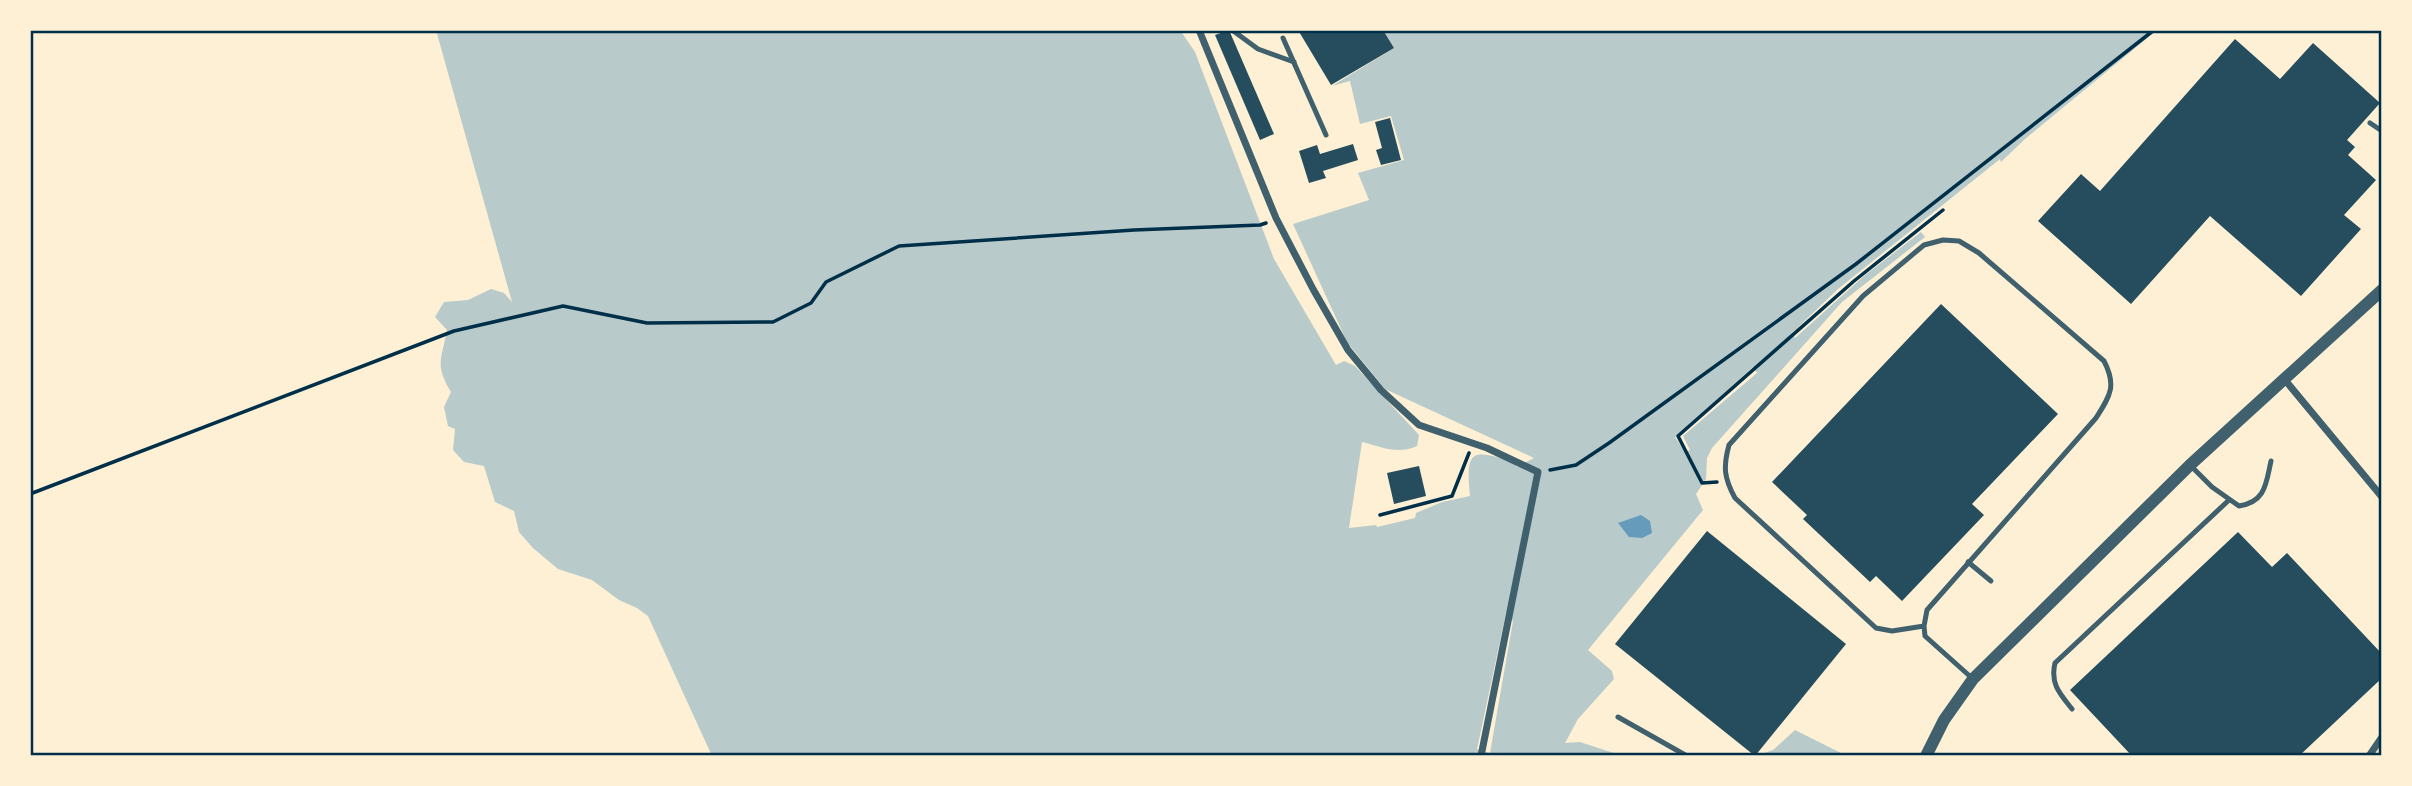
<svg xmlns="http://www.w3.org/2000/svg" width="2412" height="786" font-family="Barlow,sans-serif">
<rect width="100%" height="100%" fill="#fdf0d5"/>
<g fill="#b9caca" fill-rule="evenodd">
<path d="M436,30H1180L1195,52L1274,259L1336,365L1344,361L1355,366L1419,435L1417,446C1396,455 1383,447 1362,442L1349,528L1376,525L1377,527L1415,518L1416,513L1442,502L1470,496C1465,447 1473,450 1514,462L1517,467L1534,458L1385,389L1347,342L1293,224L1369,200L1358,173L1404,160L1391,116L1360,124L1350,81L1332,86L1394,48L1383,30H2157L2025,139L2001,162L2000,159L1838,289L1792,333L1795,338L1864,276L1921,232L1925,237L1842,302L1712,448L1707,458L1706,479L1696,494L1703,510L1588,650L1612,671L1614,679L1578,719L1565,743L1580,742L1623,756H712L648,616L637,608L619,600L592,580L558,569L533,548L519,532L514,511L495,502L484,466L464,462L453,450L455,429L448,426L444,407L451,392C434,364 442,359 447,330L435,317L444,302L468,300L491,289L504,293L512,302ZM1753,367L1757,373L1683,436L1690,450L1685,452L1675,437ZM1506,613L1513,621L1490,753L1477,749Z"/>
<polygon points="1795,730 1847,756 1756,756 1773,750"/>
</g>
<polygon fill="#669bbc" points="1641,515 1650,521 1652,533 1642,538 1629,537 1618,523"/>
<g fill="#264d5e">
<polygon points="1229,30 1274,134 1260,140 1215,35"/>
<polygon points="1298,30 1354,30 1355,32 1358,30 1383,30 1394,48 1331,85"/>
<polygon points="2235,39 2280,79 2313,43 2380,103 2347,140 2355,147 2348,155 2376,180 2344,215 2361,229 2301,296 2210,216 2131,304 2038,221 2081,174 2100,191"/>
<polygon points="1390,118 1401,160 1381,165 1376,150 1382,148 1375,122"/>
<polygon points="1353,144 1358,160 1323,171 1326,178 1309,183 1299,151 1317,145 1320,154"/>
<polygon points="1941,304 2058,414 1972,504 1984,515 1902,601 1876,576 1870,582 1803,519 1807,515 1772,482"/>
<polygon points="1419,466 1426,496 1394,504 1387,473"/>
<polygon points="1707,531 1846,644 1755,756 1615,644"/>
<polygon points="2238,532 2272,567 2287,553 2382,654 2382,678 2299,756 2132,756 2070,690"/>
</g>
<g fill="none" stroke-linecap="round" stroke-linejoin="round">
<g stroke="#003049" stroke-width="3.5">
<polyline points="1550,470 1576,465 1609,443 1856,264 2154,30"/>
<polyline points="1717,482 1702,483 1678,436 1854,281 1943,210"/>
<polyline points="30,494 454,331 563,306 647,323 773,322 811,303 826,282 899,246 1134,230 1260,225 1266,223"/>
<polyline points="1380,515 1452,496 1469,453"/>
</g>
<g stroke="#3f606c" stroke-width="5">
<polyline points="1232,30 1258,49 1294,62"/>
<polyline points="1283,38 1326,135"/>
<polyline points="2370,123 2382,131"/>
<path d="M2190,465L2212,487L2239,506C2266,502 2266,483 2271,461"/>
<polyline points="1968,562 1991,581"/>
<path d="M1924,626L1892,631L1876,628L1735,498C1724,478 1723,467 1729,445L1863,296L1924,245L1943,240L1959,241L1979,253L2104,361C2117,386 2110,396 2096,418L1927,610L1924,626L1925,636L1973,679"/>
<path d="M2072,709C2060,694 2050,684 2055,663L2229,500"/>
<polyline points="1618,717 1687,756"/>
</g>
<g stroke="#3f606c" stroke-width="7">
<polyline points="1199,30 1276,218 1313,289 1348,350 1381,390 1419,425 1487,448 1538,472 1481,756"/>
<polyline points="2285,380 2382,497"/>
<polyline points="2369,756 2382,737"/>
</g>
<polyline stroke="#3f606c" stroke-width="12" points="1926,756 1944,720 1973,679 2190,465 2382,290"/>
</g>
<rect width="2412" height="786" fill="none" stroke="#fdf0d5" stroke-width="63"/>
<rect x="32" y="32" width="2348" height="722" fill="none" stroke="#003049" stroke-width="2.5"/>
</svg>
